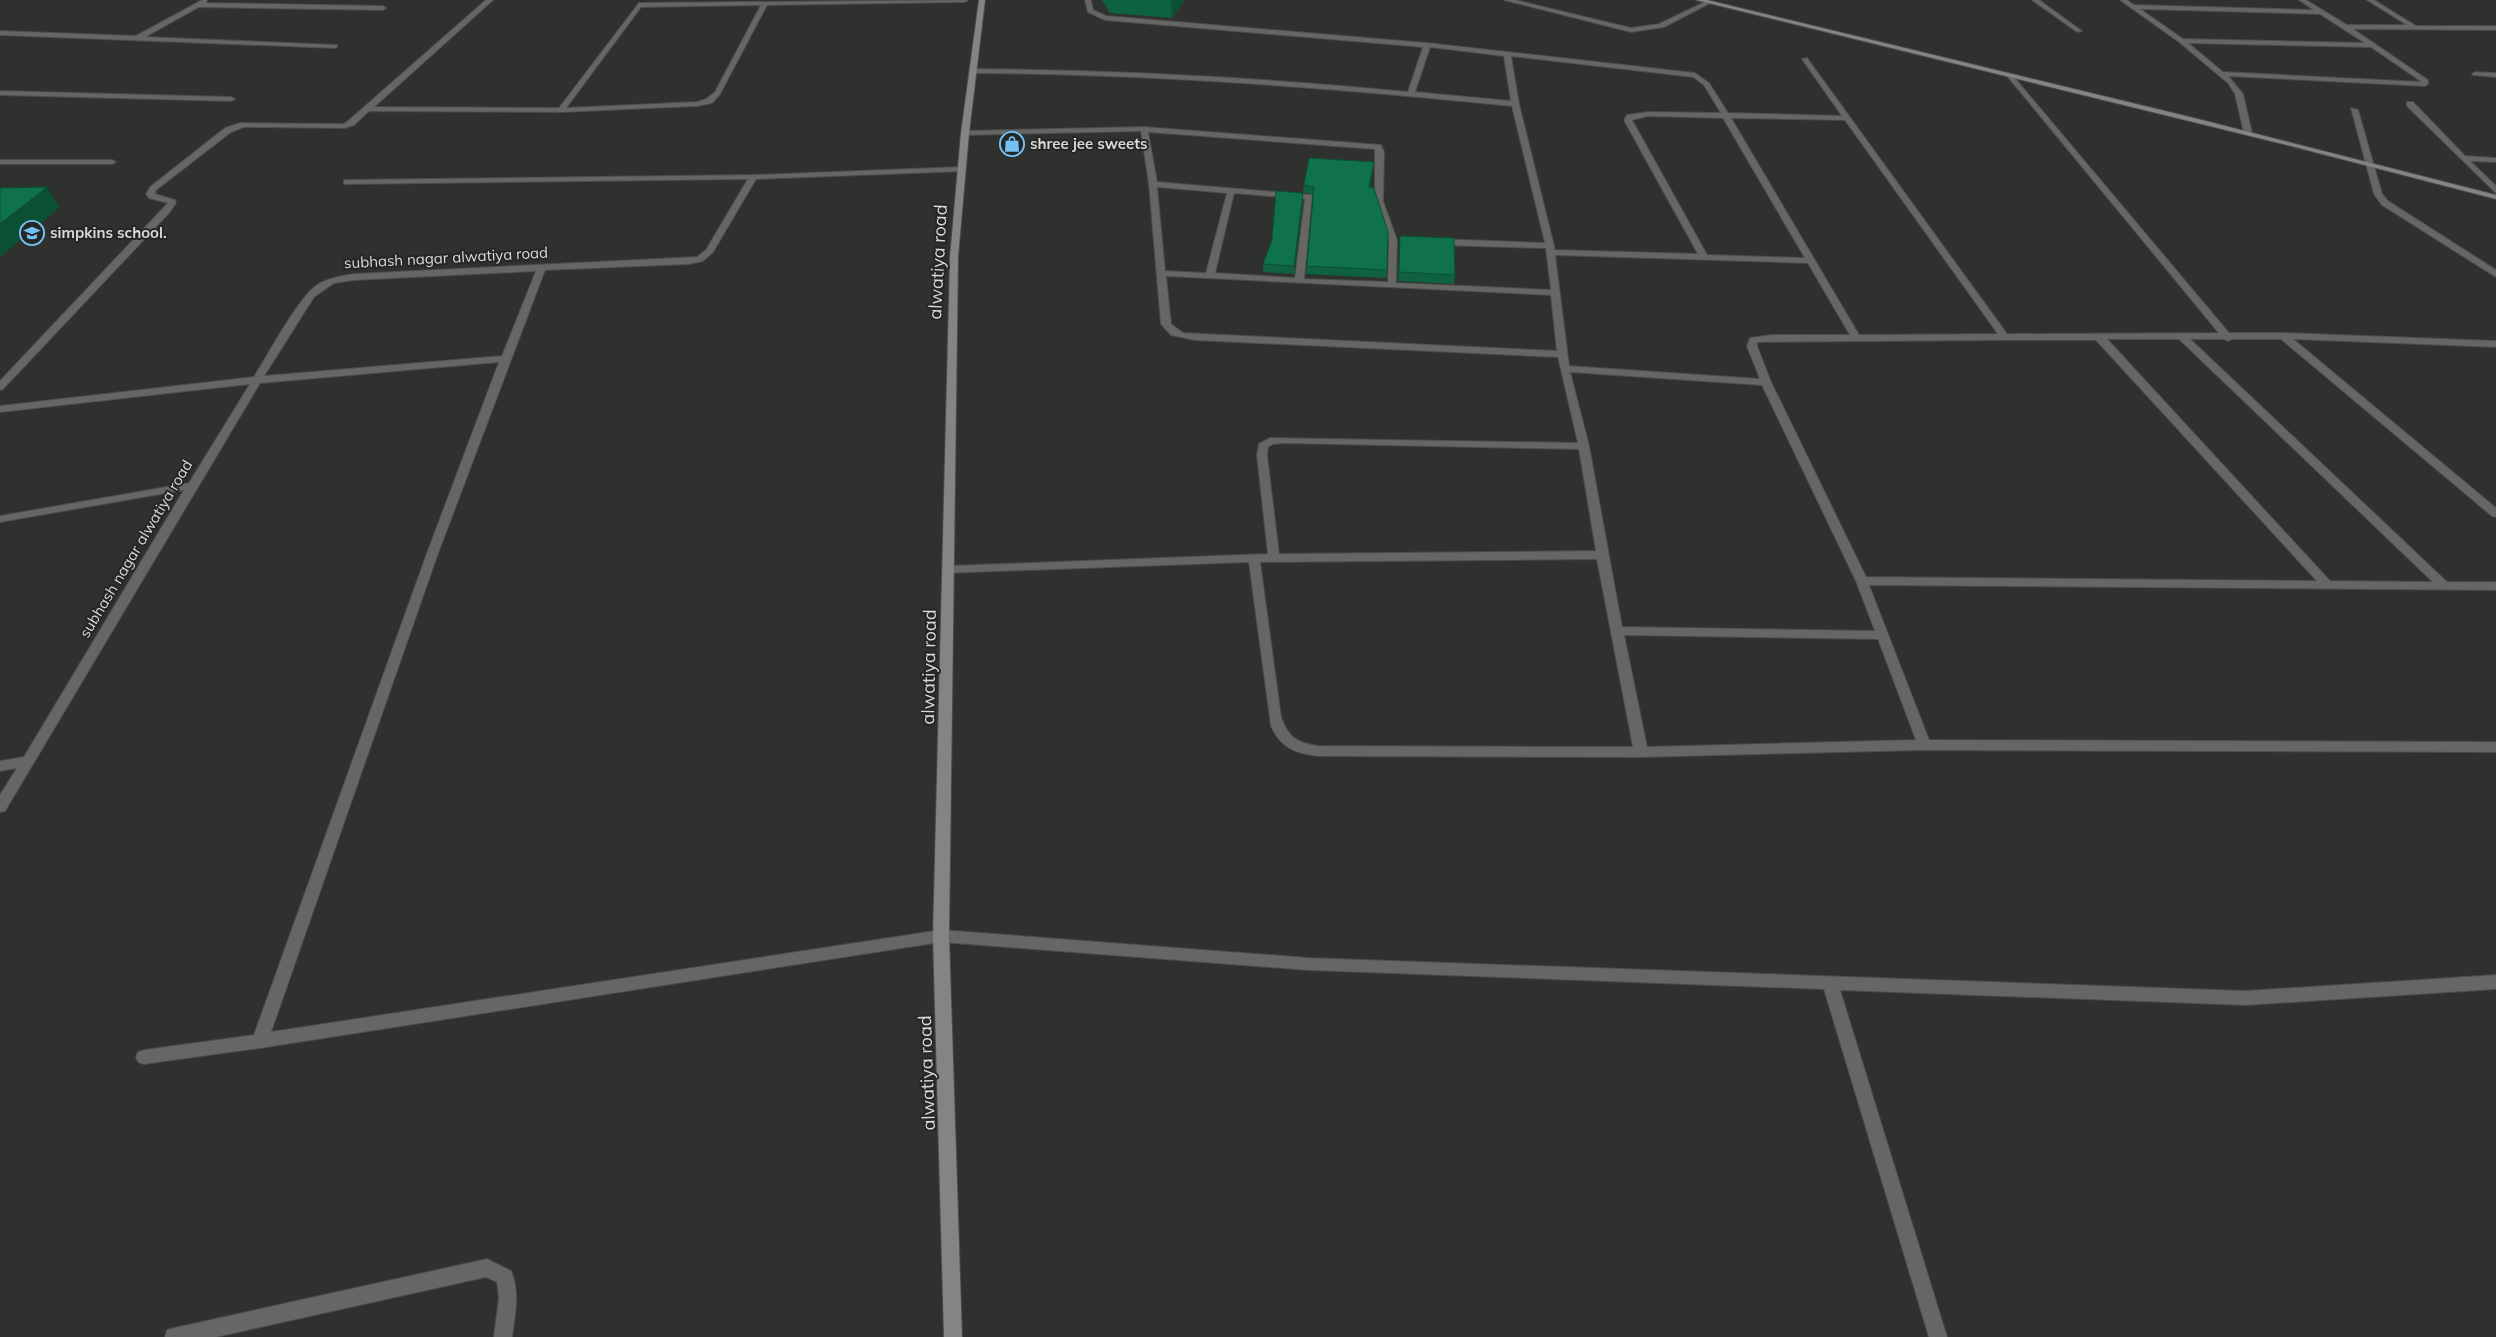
<svg xmlns="http://www.w3.org/2000/svg" width="2496" height="1337" font-family="Mulish,sans-serif">
<rect width="100%" height="100%" fill="#2f312e"/>
<g fill="none" stroke-linecap="round" stroke-linejoin="round">
<defs>
<g id="street">
<polygon points="202,0 207,0 206,3 383,6 386,8 383,10 199,7 145,37 337,45 337,47 335,48 0,35 0,31 136,36"/>
<path d="M486,0H493L374,107L559,108L639,3L968,0L965,2L767,5L720,94L712,103L697,106L561,112L369,111L354,125L345,128L244,127L231,132L156,190L155,194L175,200L176,203L169,213L3,389L0,390V381L168,203L149,198L146,194L150,187L225,128L240,123L344,124L348,121ZM761,5L715,92L706,99L697,102L566,108L641,7Z"/>
<path d="M1085,0H1091L1093,10L1106,16L1427,43L1695,73L1709,83L1728,113L1842,116L1802,59L1807,58L2007,334L2219,333L2008,77L2013,76L2229,333H2283L2496,341V347L2293,339L2496,508V517L2492,516L2281,339H2232L2228,341L2224,339H2190L2447,582H2496V590L1869,585L1929,740L2496,742V752L1924,750L1641,757L1318,756C1295,753 1281,748 1271,726L1249,562L944,573L942,570L948,566L1268,554L1257,455L1259,444L1270,438L1578,443L1558,357L1194,340L1171,335L1161,324L1149,184L1141,131L965,135L961,133L965,131L1144,127L1381,145L1384,152L1383,201L1397,240L1396,283L1551,290L1546,248L1438,245L1434,242L1438,239L1545,243L1512,106C1333,88 1154,74 974,73L971,71L974,69C1119,70 1264,78 1408,92L1423,47L1105,20L1088,12ZM1430,47L1504,56L1511,101L1415,92ZM1511,56L1693,77L1704,85L1721,113L1648,112L1627,115L1624,120L1698,254L1555,250L1519,104ZM1648,116L1723,118L1805,258L1707,255L1632,120ZM1731,118L1845,120L1998,334L1859,335ZM1148,132L1375,149V201L1389,240L1388,282L1304,279L1312,195L1157,182ZM1157,187L1227,193L1206,273L1165,271ZM1234,193L1305,199L1295,278L1215,273ZM1555,255L1808,263L1850,335H1771L1750,338L1747,346L1760,379L1569,366ZM1166,276L1551,295L1557,351L1183,333L1171,324ZM2107,339H2179L2433,582L2330,581ZM2002,340H2096L2317,581L1866,577L1771,382L1757,346V342ZM1570,372L1762,385L1856,581L1875,631L1622,627L1589,446ZM1284,443L1579,449L1596,551L1279,554L1267,455L1268,447L1273,444ZM1597,559L1633,747L1318,746C1297,743 1288,737 1281,717L1260,562ZM1624,635L1878,639L1916,740L1647,747Z"/>
<polygon points="1504,0 1515,0 1631,28 1659,24 1707,1 1712,2 1664,27 1631,32"/>
<polygon points="2032,0 2039,0 2082,31 2077,32"/>
<path d="M2120,0H2127L2134,5L2314,10L2299,0H2306L2347,25H2407L2367,0H2374L2416,26H2496V30L2353,29L2428,80V84L2425,86L2228,76L2243,94L2252,133L2248,135L2244,133L2235,94L2228,83L2179,42ZM2140,9L2320,14L2365,43L2183,39ZM2188,43L2371,47L2422,82L2223,72Z"/>
<polygon points="2475,72 2496,73 2496,77 2473,75 2472,74"/>
<polygon points="0,91 231,97 235,99 231,101 0,95"/>
<polygon points="2407,102 2413,102 2465,156 2496,158 2496,162 2470,161 2496,186 2496,193 2407,106"/>
<polygon points="2351,108 2358,110 2382,194 2388,201 2496,270 2496,277 2382,205 2374,194"/>
<polygon points="0,160 112,160 116,162 112,164 0,164"/>
<path d="M962,167H965V171L756,179L713,252L703,261L689,264L545,270L437,556L271,1032L941,930L1308,958L2246,991L2496,975V989L2246,1005L1840,990L1947,1337H1929L1824,989L1308,970L941,942L260,1048L144,1064L138,1062L136,1057L138,1052L144,1050L254,1035L426,556L499,362L260,383L5,811L0,812V795L17,768L0,771V761L24,757L184,490L0,522V516L189,483L250,384L0,412V406L254,377C267,356 299,297 317,285C328,278 341,276 354,274L697,257L706,250L748,179L347,184H344V180L753,175ZM536,271L502,356L264,376L314,297L334,283L354,280Z"/>
<path d="M487,1259L511,1271C520,1292 515,1315 512,1337H494L499,1298L497,1282L486,1277L216,1337H165L167,1330L174,1328Z"/>
</g>
<g id="secondary">
<polygon points="979,0 985,0 969,133 958,257 949,936 962,1337 944,1337 933,936 950,257 961,133"/>
<polygon points="1696,0 1707,0 2198,119 2496,195 2496,199 2295,147"/>
</g>
</defs>
<use href="#street" stroke="#4a4c49" stroke-width="2"/>
<use href="#secondary" stroke="#4a4c49" stroke-width="2"/>
<use href="#street" fill="#666765" fill-rule="evenodd"/>
<use href="#secondary" fill="#848582" fill-rule="evenodd"/>
</g>
<g fill="#0e6240">
<polygon points="1102,0 1184,0 1172,18 1110,13"/>
<polygon points="1373,170 1370,188 1387,270 1386,278 1306,274 1313,195 1303,192 1304,185"/>
<polygon points="1303,193 1303,201 1294,274 1263,272 1263,264"/>
<polygon points="1400,236 1455,275 1454,284 1398,281"/>
</g>
<g fill="#0b5034">
<polygon points="1172,0 1184,0 1172,18 1171,1"/>
<polygon points="1374,162 1373,170 1368,195 1369,187"/>
<polygon points="47,187 60,207 0,257 0,224"/>
<polygon points="1303,193 1303,201 1294,274 1294,266"/>
</g>
<g fill="#10724b" stroke="#0b5034">
<polygon points="1309,158 1374,162 1369,187 1374,188 1388,232 1387,270 1307,266 1314,187 1304,185"/>
<polygon points="47,187 0,224 0,188"/>
<polygon points="1276,191 1303,193 1294,266 1263,264 1272,240"/>
<polygon points="1400,236 1454,238 1455,275 1399,272"/>
</g>
<defs>
<symbol id="shop-ring" viewBox="-11 -11 22 22"><circle r="9.5" fill="#252725" stroke="#73c1f5" stroke-width="1.5"/><path d="M-5-2.5h2.3a2.7 3.5 0 0 1 5.4 0H5L5.5 6h-11ZM-1.5-2.5h3a1.5 2.3 0 0 0-3 0Z" fill="#73c1f5"/></symbol>
<symbol id="school-ring" viewBox="-11 -11 22 22"><circle r="9.5" fill="#252725" stroke="#73c1f5" stroke-width="1.5"/><path d="M0-5L7-2L0 1L-7-2ZM-4 1L0 2.5L4 1V4Q0 6-4 4Z" fill="#73c1f5"/></symbol>
</defs>
<g fill-rule="evenodd">
<use href="#shop-ring" x="998" y="130" width="28" height="28"/>
<use href="#school-ring" x="18" y="219" width="28" height="28"/>
</g>
<g text-anchor="middle" stroke-width="4" stroke-linejoin="round" paint-order="stroke">
<g font-size="15" font-weight="bold" fill="#d8dad8" stroke="#252725" text-anchor="start">
<text x="1030" y="149">shree jee sweets</text>
<text x="50" y="238">simpkins school.</text>
</g>
<g font-size="15" fill="#d8dad8" stroke="#252725">
<text transform="translate(446 258) rotate(-3)" y="5">subhash nagar alwatiya road</text>
<text transform="translate(136 549) rotate(-59)" y="5">subhash nagar alwatiya road</text>
</g>
<g font-size="18" fill="#d8dad8" stroke="#252725">
<text transform="translate(938 262) rotate(-87)" y="6">alwatiya road</text>
<text transform="translate(929 667) rotate(-89)" y="6">alwatiya road</text>
<text transform="translate(927 1073) rotate(-92)" y="6">alwatiya road</text>
</g>
</g>
</svg>
